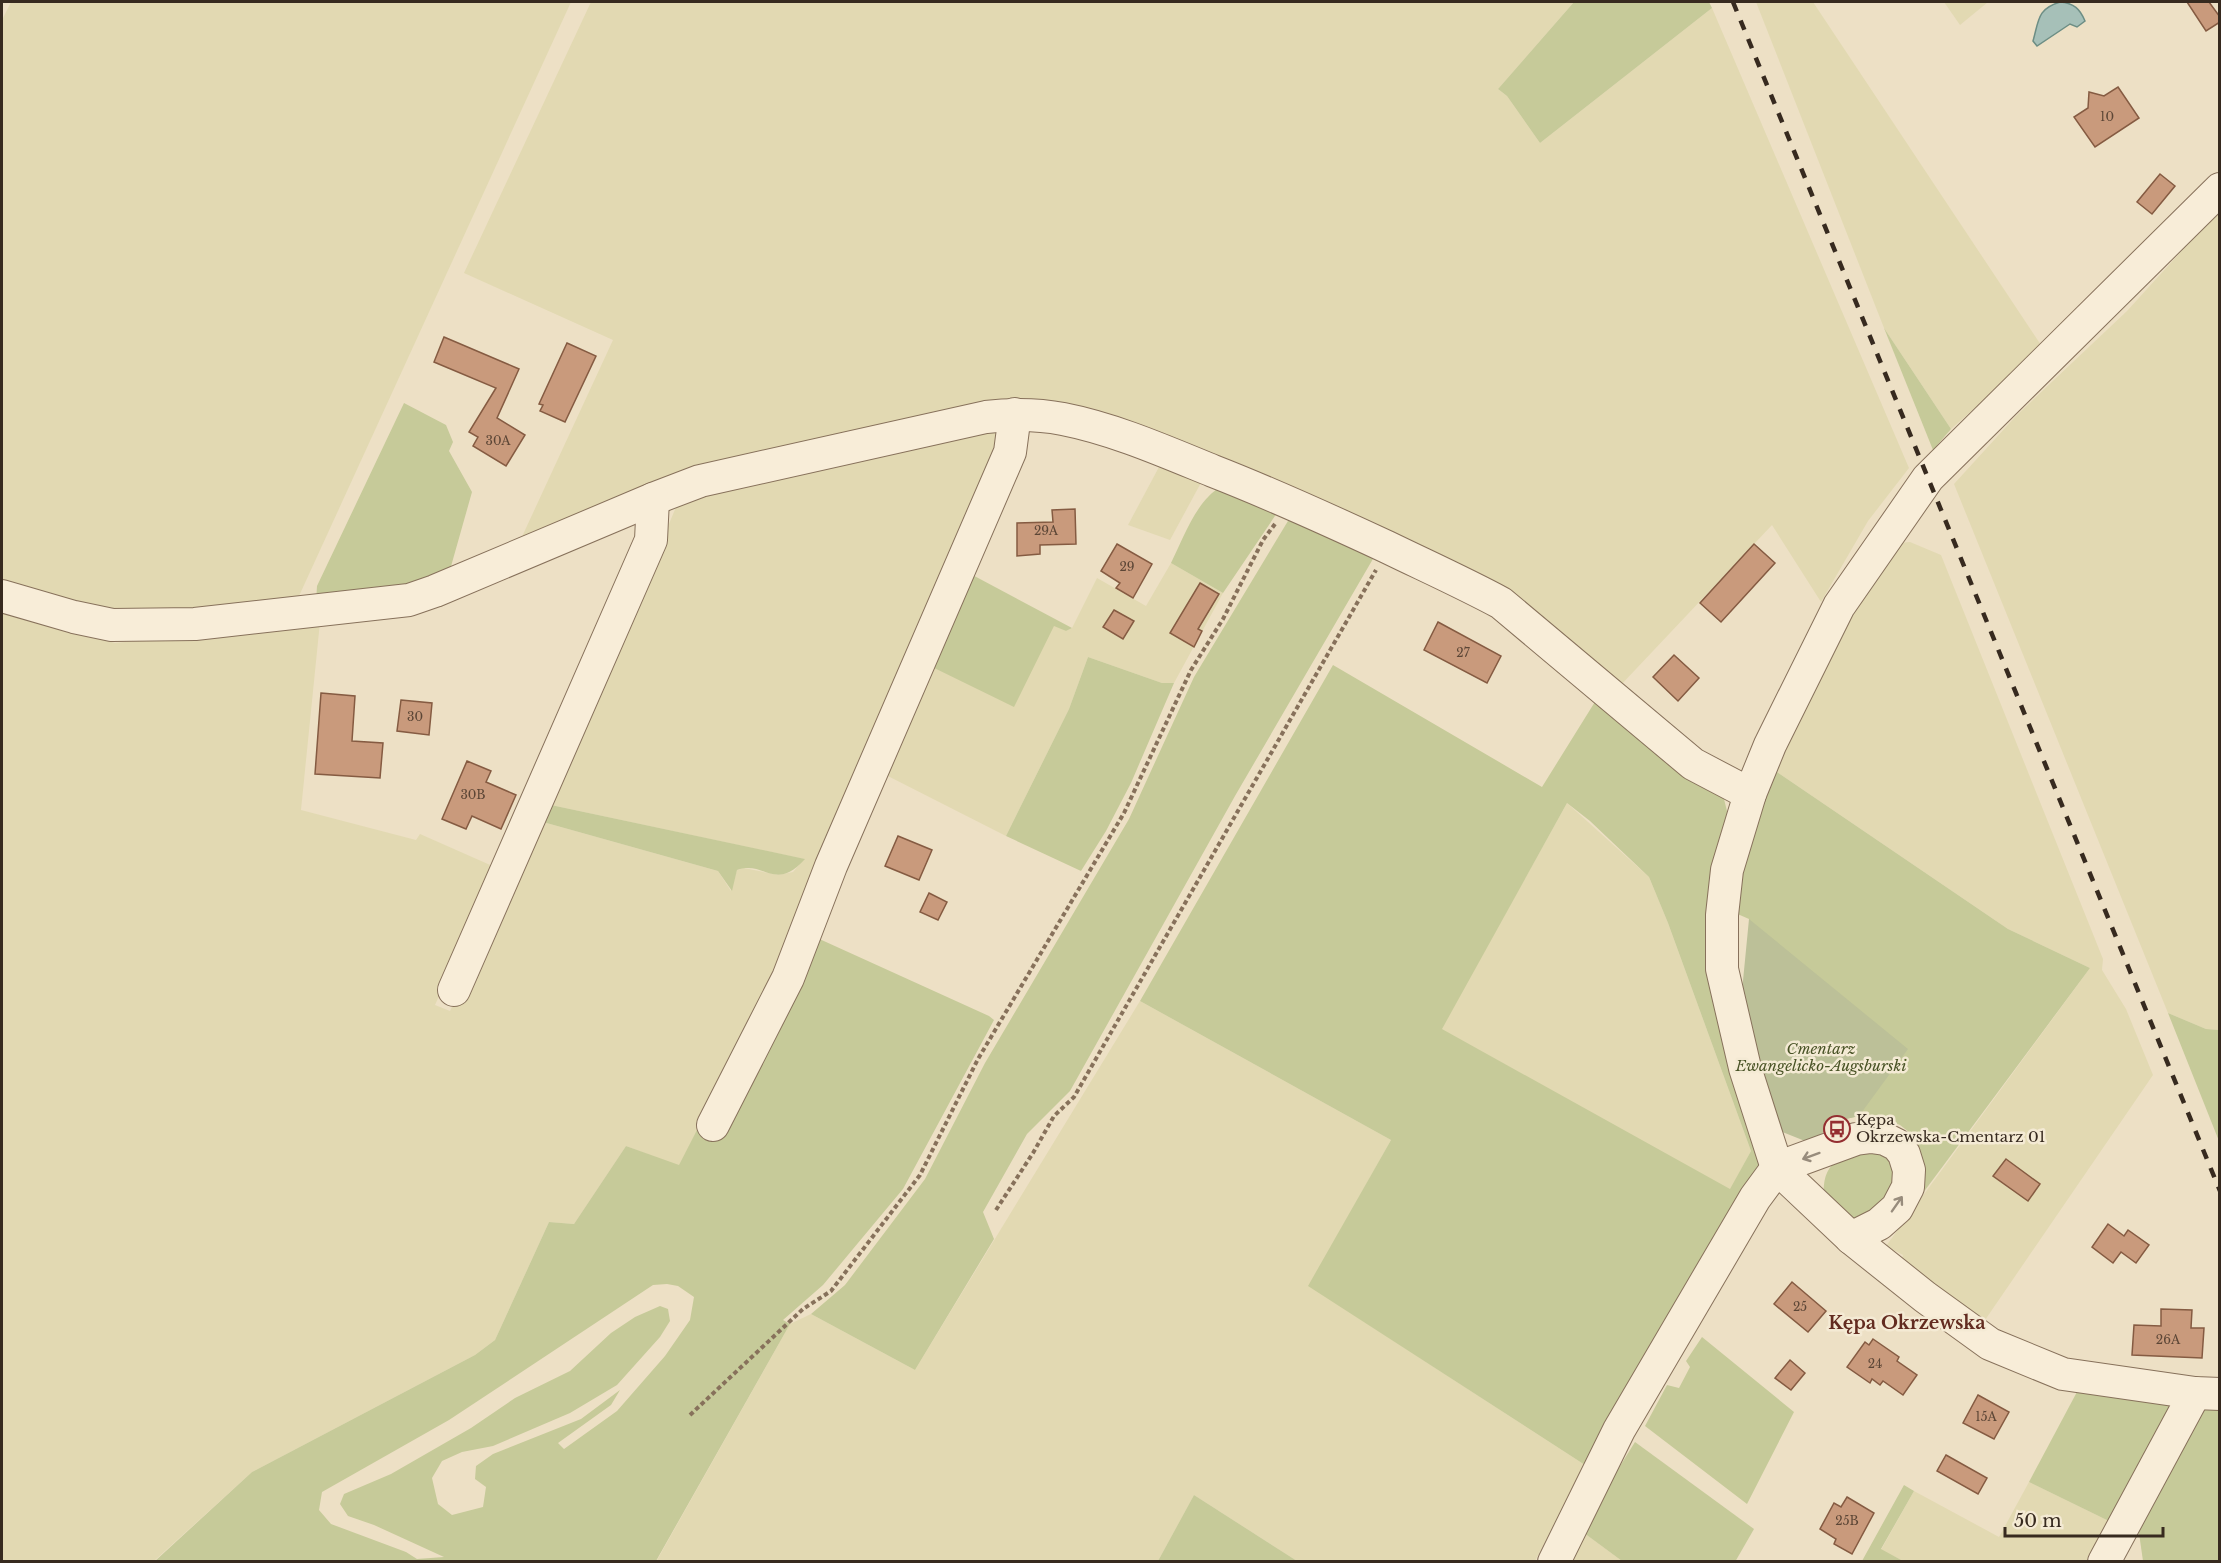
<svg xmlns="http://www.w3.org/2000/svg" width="2221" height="1563" font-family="'Libre Baskerville',serif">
<rect width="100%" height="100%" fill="#ede0c5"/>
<g fill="#e2d9b2">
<polygon points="11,2 571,2 294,607 125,616 2,584 2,20"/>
<polygon points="591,2 1574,2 1498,89 1507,96 1540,143 1712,8 1909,468 1868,521 1821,602 1772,525 1619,687 1510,595 1035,405 520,541 613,340 464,273"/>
<polygon points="1756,2 1813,2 2043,348 1951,429 1884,328"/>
<polygon points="1944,2 1988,2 1960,25"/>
<polygon points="2219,210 2219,1030 2206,1029 2168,1013 1954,484 2016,416 2127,311"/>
<polygon points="994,427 1002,435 788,955 679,1166 626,1146 574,1224 549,1222 495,1340 475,1355 252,1472 154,1561 2,1561 2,609 115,643 320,622 301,810 416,840 420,834 497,868 435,1005 450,1011 543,822 718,871 731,891 737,870 744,868 778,875 793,872 804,859 551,805 679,500"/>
<polygon points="1168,463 1203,479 1170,540 1128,525 1159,467"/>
<polygon points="1910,542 1941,555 2103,959 2102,970 2126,1009 2153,1075 1983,1323 1900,1266 1903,1255 1886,1246 2090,968 2008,929 1774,770 1853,610 1899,543"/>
<polygon points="1171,563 1223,593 1174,683 1162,683 1088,657 1069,709 1006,836 878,771 924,663 1054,625 1066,631 1072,628 1097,578 1146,606"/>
<polygon points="1567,803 1649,877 1668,923 1751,1151 1730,1190 1441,1029"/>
<polygon points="1140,1001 1391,1140 1309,1286 1585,1465 1535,1561 1297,1561 1194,1495 1158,1561 656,1562 790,1324 811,1314 915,1370"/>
<polygon points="2029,1482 2115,1524 2095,1561 1903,1561 1881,1550 1914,1491 1999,1537"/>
<polygon points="1580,1530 1622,1561 1564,1562"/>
</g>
<g fill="#c6ca99" fill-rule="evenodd">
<polygon points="1574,2 1709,2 1712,8 1540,143 1507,96 1498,89"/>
<polygon points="1884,328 1951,429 1933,450"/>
<polygon points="404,403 446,425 453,442 449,451 472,492 448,577 316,603 317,586"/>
<path d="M1221,487L1279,510L1223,593L1171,563C1183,539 1197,499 1221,487Z"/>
<polygon points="1291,516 1377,552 1235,796 1070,1091 1027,1134 983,1212 994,1239 915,1370 811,1314 845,1285 925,1179 985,1063 1129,819 1194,677"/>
<polygon points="965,571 1072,628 1066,631 1054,626 1014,707 924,663"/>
<polygon points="1088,657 1162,683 1174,683 1131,783 1106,831 1081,871 1006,836 1069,709"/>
<path d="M1333,665L1542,787L1598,697L1723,795L1728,815L1714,861L1760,1150V1173L1585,1465L1308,1286L1391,1140L1140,1001ZM1567,803L1590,821L1649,877L1668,923L1751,1151L1730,1189L1442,1029Z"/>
<polygon points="1774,770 2008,929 2090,968 1920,1197 1924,1166 1914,1136 1900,1125 1885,1119 1859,1116 1837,1121 1810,1143 1756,1042 1749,919 1733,912 1744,861"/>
<path d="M551,805L805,859C774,893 765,860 737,870L732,891L718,871L543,822Z"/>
<path d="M815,937L989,1016L994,1020L903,1189L823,1285L783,1320L790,1324L656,1561L154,1562L252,1472L475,1355L495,1340L549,1222L574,1224L626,1146L679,1165L697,1130L712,1135ZM667,1284L678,1286L694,1297L690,1320L665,1356L617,1411L564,1449L558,1443L611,1405L620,1390L581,1419L493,1454L476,1466L475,1479L486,1487L483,1507L452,1515L438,1504L432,1478L442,1461L462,1452L493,1446L570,1413L617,1385L660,1337L670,1321L668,1309L660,1306L635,1317L611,1333L570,1371L515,1398L471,1428L391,1474L344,1494L340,1504L348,1516L374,1525L444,1557L417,1559L406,1552L331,1524L319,1510L322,1492L449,1420L653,1285Z"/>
<polygon points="2168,1013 2206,1029 2219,1030 2219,1141"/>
<path d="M1871,1148L1889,1157L1894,1168L1896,1182L1891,1194L1861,1220L1852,1219L1824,1199C1821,1161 1840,1157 1871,1148Z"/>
<polygon points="1702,1337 1794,1412 1747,1504 1645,1426 1667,1385 1679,1388 1690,1367 1686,1361"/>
<polygon points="2078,1390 2178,1405 2115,1524 2029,1482"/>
<polygon points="2205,1403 2219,1404 2219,1561 2143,1561 2137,1519"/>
<polygon points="1635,1442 1754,1529 1735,1562 1622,1561 1580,1530"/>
<polygon points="1904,1485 1914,1491 1881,1549 1903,1561 1862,1561"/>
<polygon points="1194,1495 1297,1561 1158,1561"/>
</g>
<polygon fill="#bcc098" points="1749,919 1908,1049 1859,1116 1837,1121 1810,1143 1775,1129 1751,1043 1755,1041 1742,991"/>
<path fill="#a6c0b8" stroke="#6d8e85" stroke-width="1.5" d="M2060,2C2074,3 2080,9 2085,21L2077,27L2070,24L2037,46L2033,41C2039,20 2037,9 2060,2Z"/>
<g fill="#c99a7c" stroke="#855b42" stroke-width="1.5">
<polygon points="2187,2 2209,2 2220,17 2220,22 2206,31"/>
<polygon points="2118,87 2139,118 2095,147 2074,117 2088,108 2089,92 2104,96"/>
<polygon points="2160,174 2175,186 2152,214 2137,202"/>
<polygon points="444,337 519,369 497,418 525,435 506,466 473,446 478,437 469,432 496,388 434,362"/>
<polygon points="567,343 596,356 565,422 540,411 543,405 539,404"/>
<polygon points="1075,509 1076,544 1040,545 1040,554 1017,556 1017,523 1053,522 1052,510"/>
<polygon points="1117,544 1152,564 1133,598 1116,588 1120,583 1101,571"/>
<polygon points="1754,544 1775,563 1721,622 1700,603"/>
<polygon points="1200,583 1219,594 1198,629 1202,631 1194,647 1170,633"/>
<polygon points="1114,610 1134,621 1123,639 1103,627"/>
<polygon points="1438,622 1501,656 1487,683 1424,650"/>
<polygon points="1674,655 1699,678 1678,701 1653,677"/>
<polygon points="321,693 355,696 352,741 383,743 380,778 315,774"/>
<polygon points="401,700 432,703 429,735 397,731"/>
<polygon points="467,761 491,771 486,782 516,795 501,829 472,816 466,829 442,819"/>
<polygon points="898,836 932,850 919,880 885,866"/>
<polygon points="929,893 947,902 938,920 920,912"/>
<polygon points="2006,1159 2040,1184 2028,1201 1993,1176"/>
<polygon points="2108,1224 2124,1236 2128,1230 2149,1245 2136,1263 2121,1252 2113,1263 2092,1247"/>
<polygon points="1792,1282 1826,1311 1808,1332 1774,1304"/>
<polygon points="2161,1309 2192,1310 2191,1328 2204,1328 2202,1358 2132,1355 2134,1325 2161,1326"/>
<polygon points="1873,1339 1899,1357 1897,1361 1917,1375 1903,1395 1883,1381 1880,1385 1872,1379 1870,1383 1847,1367 1865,1342 1869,1345"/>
<polygon points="1790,1360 1805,1373 1791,1390 1775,1378"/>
<polygon points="1978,1395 2009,1412 1994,1439 1963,1423"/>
<polygon points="1946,1455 1987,1478 1978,1494 1937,1471"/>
<polygon points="1847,1497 1874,1513 1852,1554 1834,1544 1836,1539 1820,1529 1834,1503 1841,1507"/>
</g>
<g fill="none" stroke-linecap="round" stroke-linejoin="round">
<defs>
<g id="minor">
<polyline points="2220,189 1928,478 1839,606 1770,745 1750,794 1727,870 1722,915 1722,969 1745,1068 1777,1168 1851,1238 1925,1297 1990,1344 2063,1374 2195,1393 2220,1394"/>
<path d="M2,596L74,617L112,625L195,624L409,600L435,591L653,499L700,481L986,417C1012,414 1037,414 1063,419C1114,429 1164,451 1213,471C1272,494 1329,520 1387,547C1426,566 1464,583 1501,603L1693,764L1750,794"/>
<polyline points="454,990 651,540 653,499"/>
<polyline points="713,1125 788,978 831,866 1010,452 1015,414"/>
<polyline points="1554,1562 1619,1430 1755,1198 1777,1168 1856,1139 1871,1137 1885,1139 1897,1145 1904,1154 1909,1170 1908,1187 1897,1208 1879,1224 1851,1238"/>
<polyline points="2104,1562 2195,1393"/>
</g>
</defs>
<use href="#minor" stroke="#87715b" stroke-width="34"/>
<g stroke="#87715b" stroke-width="4" stroke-dasharray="4.5 3" stroke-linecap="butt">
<polyline points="996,1210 1033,1153 1054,1116 1074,1097 1376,570"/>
<polyline points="690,1415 803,1309 831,1291 920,1175 978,1059 1124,813 1191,670 1223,619 1263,540 1275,524"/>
</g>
<use href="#minor" stroke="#f8edd8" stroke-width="32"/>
<polyline stroke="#372a1f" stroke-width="4.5" stroke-dasharray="10 10" stroke-linecap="butt" points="1733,2 2220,1191"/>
</g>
<defs><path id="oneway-shaft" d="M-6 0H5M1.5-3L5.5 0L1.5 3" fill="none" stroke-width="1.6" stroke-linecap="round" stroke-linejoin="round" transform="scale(1.5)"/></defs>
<g stroke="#988c7c">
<use href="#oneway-shaft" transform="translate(1811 1156) rotate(160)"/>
<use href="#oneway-shaft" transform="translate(1897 1204) rotate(-55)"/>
</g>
<defs>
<symbol id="bus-ring" viewBox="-11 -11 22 22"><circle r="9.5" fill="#f4ead4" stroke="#942e31" stroke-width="1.5"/><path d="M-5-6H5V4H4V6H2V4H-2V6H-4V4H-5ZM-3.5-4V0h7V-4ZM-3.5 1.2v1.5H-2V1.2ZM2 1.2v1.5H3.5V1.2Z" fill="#942e31"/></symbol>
</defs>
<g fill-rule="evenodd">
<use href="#bus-ring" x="1822" y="1114" width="30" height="30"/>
</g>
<g text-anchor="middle" stroke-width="5" stroke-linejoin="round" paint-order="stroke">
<g font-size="12" fill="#5c4636">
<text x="2107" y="121">10</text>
<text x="498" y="445">30A</text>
<text x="1046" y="535">29A</text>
<text x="1127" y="571">29</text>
<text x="1463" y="657">27</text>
<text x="415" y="721">30</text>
<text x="473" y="799">30B</text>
<text x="1800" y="1311">25</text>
<text x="2168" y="1344">26A</text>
<text x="1875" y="1368">24</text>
<text x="1986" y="1421">15A</text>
<text x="1847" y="1525">25B</text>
</g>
<g font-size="15" font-style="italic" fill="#495326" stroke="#f4ead4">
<text x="1821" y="1054">Cmentarz<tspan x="1821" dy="17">Ewangelicko-Augsburski</tspan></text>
</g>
<g font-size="15" fill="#372a1f" stroke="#f4ead4" text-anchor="start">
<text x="1856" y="1125">Kępa<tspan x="1856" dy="17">Okrzewska-Cmentarz 01</tspan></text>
</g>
<g font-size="18" font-weight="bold" fill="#632c20" stroke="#f4ead4">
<text x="1907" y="1329">Kępa Okrzewska</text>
</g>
</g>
<rect width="2221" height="1563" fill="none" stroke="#372a1f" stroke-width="6"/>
<path d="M2005 1527v9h158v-9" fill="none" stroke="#372a1f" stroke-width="3"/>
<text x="2014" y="1527" font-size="18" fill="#372a1f" stroke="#f4ead4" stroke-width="4.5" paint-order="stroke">50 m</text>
</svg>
